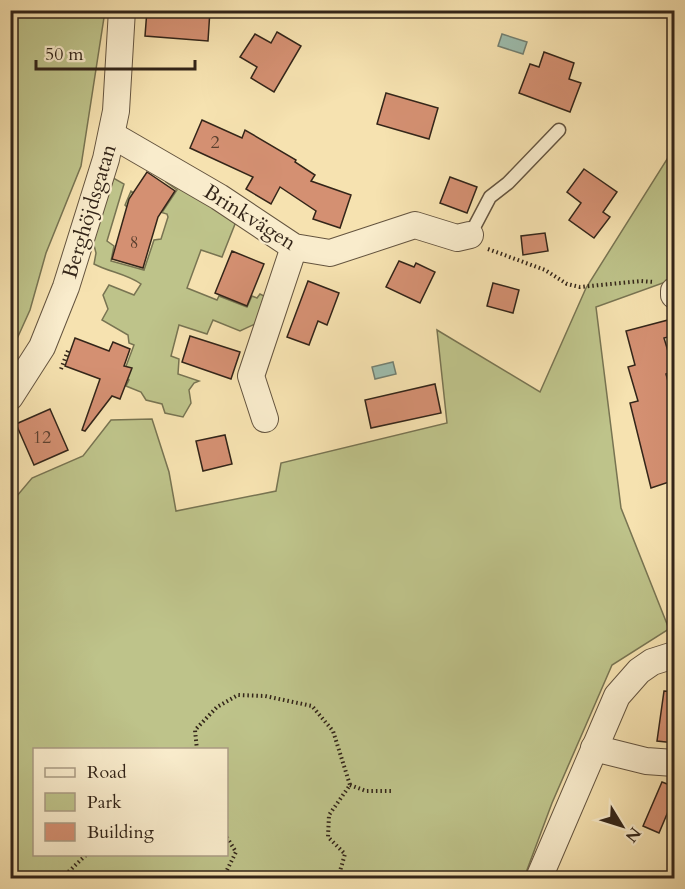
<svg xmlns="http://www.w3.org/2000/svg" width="685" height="889" font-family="Cardo,serif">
<rect width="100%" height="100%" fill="#f6e2b0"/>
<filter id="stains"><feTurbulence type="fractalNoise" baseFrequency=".00333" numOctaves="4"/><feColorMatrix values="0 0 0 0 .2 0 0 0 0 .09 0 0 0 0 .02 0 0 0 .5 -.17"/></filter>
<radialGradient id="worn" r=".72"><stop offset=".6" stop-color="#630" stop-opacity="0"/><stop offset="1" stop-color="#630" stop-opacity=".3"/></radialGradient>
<g fill="#bec38a" stroke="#787452" stroke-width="1.5" fill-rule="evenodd">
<polygon points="11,10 105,11 81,166 46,253 30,310 11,352"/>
<path d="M674,148V279L596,307L621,508L669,629L612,665L552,803L524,878H11V503L32,478L83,456L111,420L152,419L169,472L176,511L276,491L281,463L447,423L437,330L540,392L586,288ZM34,750H226V854H34Z"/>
<path d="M169,173L237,219L222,257L201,250L187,288L217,300L219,296L247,307L252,296L257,298L260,294L268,298L257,323L240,331L213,320L207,334L179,325L171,356L179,359L178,374L199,381L194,383L189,390L191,403L183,417L165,413L162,404L146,400L141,392L126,386L129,380L122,377L134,345L129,343L128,335L102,320L108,309L103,295L109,285L134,295L141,284C127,274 109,272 94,264L96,253L94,245L88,242L110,176L124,184L107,241L114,246L111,261L144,270L154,240L161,239L168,217L167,214L134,204L127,207L125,205L131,191L163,211L177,190L166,182Z"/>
</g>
<g fill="#9dbdae" stroke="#738072" stroke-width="1.5">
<polygon points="502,34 527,42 523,54 498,46"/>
<polygon points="393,362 396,374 375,379 372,367"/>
</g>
<g fill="#d49072" stroke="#332519" stroke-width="1.5">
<polygon points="147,10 210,10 208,41 145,36"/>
<polygon points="277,32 301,46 274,92 251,78 257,67 240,57 255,34 271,43"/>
<polygon points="544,52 574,63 569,79 581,83 570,112 519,93 530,64 539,67"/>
<polygon points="386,93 438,108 429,139 377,124"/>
<polygon points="202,120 242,138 245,130 296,160 295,162 315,175 311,181 351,195 340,228 313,219 316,211 280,187 271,204 246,189 253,177 190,148"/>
<polygon points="584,169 617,192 603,212 610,217 594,238 569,220 581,203 567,192"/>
<polygon points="147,172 175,191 158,217 143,268 112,259 129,199"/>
<polygon points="450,177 477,187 467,213 440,203"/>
<polygon points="545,233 548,251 523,255 521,236"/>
<polygon points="232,251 264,264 247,306 215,293"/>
<polygon points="399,261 414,267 416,263 435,272 420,303 386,287"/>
<polygon points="308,281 339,293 327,325 318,321 309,345 287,337"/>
<polygon points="493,283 519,290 513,313 487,306"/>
<polygon points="668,320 672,336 664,338 674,371 666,374 675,408 675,480 651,488 630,403 638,401 628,367 635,365 626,331"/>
<polygon points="190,336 240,352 231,379 182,362"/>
<polygon points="75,338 109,351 113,342 130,349 124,366 132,368 120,399 112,396 85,431 82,430 100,379 65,366"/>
<polygon points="435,384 441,413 371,428 365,400"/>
<polygon points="50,409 68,450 34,465 16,424"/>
<polygon points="225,435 232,464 203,471 196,441"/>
<polygon points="664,691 675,692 675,743 657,741"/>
<polygon points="662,782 675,787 675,795 659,833 643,826"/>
</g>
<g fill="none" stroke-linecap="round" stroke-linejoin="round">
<defs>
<polyline id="lane" points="470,235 490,197 508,183 559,130"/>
<g id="street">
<polyline points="112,135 219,197 294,247 330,253 415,225 457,238 470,235"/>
<polyline points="674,291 674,295"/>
<polyline points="10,397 42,347 66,287 106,159 116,111 122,10"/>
<polyline points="265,419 251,376 294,247"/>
<polyline points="594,748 646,761 674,763"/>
<polyline points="539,878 617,696 639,671 652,662 674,655"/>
</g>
</defs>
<use href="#lane" stroke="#64543f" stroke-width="15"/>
<use href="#street" stroke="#64543f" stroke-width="28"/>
<g stroke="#332519" stroke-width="4" stroke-dasharray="1.5 3" stroke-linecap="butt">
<polyline points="488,249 545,270 567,284 580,287 641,281 654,282"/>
<polyline points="61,369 69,348"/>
<polyline points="197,750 195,730 217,707 238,695 265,696 312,706 333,731 350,785 329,815 328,837 345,854 338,878"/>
<polyline points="350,785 366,791 391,791"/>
<polyline points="62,878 87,854"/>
<polyline points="223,878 236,852 226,836"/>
</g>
<use href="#lane" stroke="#f9eccc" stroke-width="12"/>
<use href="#street" stroke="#f9eccc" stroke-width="26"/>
</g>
<g text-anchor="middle" stroke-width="4.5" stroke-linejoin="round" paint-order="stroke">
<g font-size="18" fill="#5b402f">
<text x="215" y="148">2</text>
<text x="134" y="248">8</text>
<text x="42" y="443">12</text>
</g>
<g font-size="21" fill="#332519" stroke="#f9eccc">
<text transform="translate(89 211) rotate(-73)" y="7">Berghöjdsgatan</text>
<text transform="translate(250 217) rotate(32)" y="7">Brinkvägen</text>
</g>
</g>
<rect width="685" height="889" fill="none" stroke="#f6e2b0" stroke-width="36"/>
<rect x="12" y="12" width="661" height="865" fill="none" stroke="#332519" stroke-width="3"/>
<rect x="18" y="18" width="649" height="853" fill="none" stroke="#332519" stroke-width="1.5"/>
<rect x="33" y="748" width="195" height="108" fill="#f9eccc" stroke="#aa9c84" stroke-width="1.5"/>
<rect x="45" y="768" width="30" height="9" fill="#f9eccc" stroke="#aa9c84" stroke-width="1.5"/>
<text x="87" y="778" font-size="18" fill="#332519">Road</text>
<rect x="45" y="793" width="30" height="18" fill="#bec38a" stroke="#aa9c84" stroke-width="1.5"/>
<text x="87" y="808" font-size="18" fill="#332519">Park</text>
<rect x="45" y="823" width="30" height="18" fill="#d49072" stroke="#aa9c84" stroke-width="1.5"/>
<text x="87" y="838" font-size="18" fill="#332519">Building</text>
<g transform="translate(622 826) rotate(128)" stroke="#f9eccc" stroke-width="4.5" paint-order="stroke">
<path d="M0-4.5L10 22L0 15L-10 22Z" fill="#332519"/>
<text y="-9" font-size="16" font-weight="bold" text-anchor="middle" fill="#332519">N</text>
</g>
<path d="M36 60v9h159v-9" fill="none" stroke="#332519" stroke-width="3"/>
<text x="45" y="60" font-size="18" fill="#332519" stroke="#f9eccc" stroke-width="4.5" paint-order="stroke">50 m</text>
<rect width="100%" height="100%" filter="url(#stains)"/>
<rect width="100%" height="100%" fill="url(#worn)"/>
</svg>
